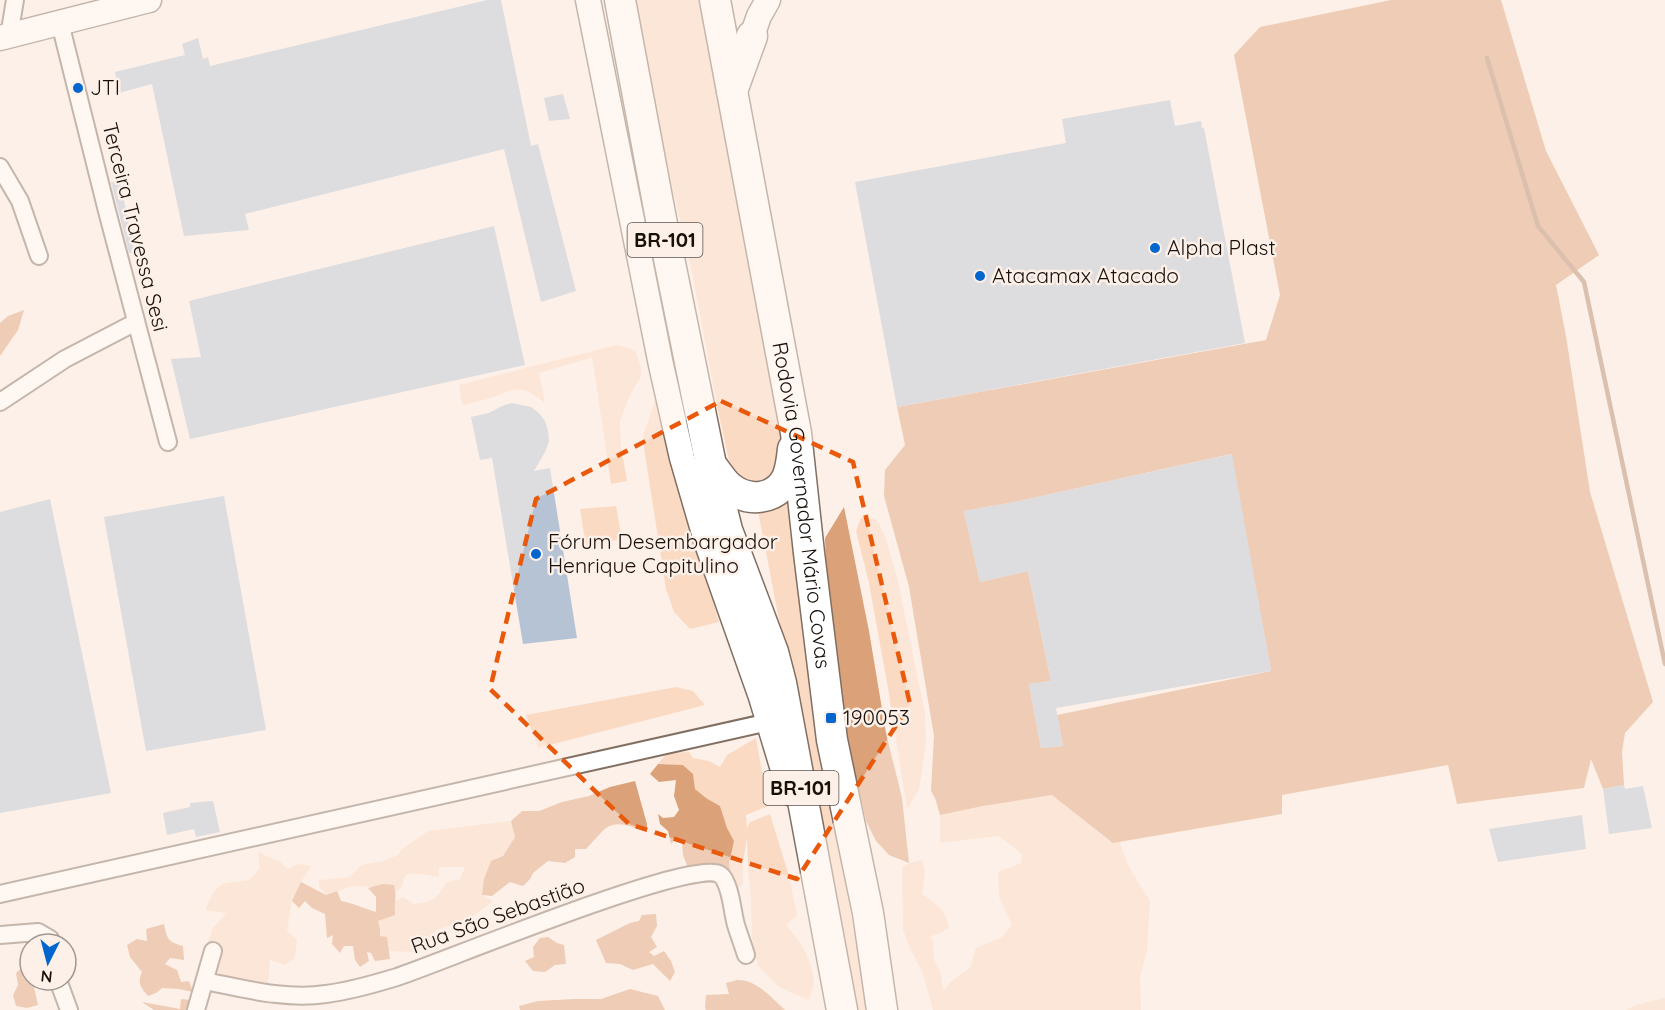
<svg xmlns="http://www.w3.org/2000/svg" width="1665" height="1010" font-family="Quicksand,sans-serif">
<rect width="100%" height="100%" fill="#fdf0e8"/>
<g fill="#fbdac4">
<path d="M630,0H703L787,436L783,466C763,482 755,486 732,474L717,406L693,277L634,21Z"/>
<path d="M617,345L629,348L636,352L641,367V376L629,397L620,422L621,448L627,481L611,484L592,356L591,358L539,373L545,403C521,384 516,388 491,398C481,401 471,403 462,405L459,385Z"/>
<polygon points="658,393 668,441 719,622 690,629 674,612 666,589 644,448 643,435"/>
<path d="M796,490L823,760L868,1010H854L758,511C779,511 784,506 796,490Z"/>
<polygon points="616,506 622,539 586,546 580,509"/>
<polygon points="861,518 876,519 885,535 897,577 925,713 926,742 919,790 907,810 889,694 869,583 856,531"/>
<polygon points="676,687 693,691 705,705 538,748 526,715"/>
<path d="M756,738L768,806L746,815L747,829L750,822L770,814L789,876L797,915L786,925C800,940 813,961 814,982C814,988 810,995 808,1000L778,986L757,965L752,938L751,900L748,868L747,837L743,863V884L735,890L729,864L734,841L727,828L720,806L706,798L695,789L693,774L683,765L658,764L667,753L689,752L693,758L709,761L720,767L727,755Z"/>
<path d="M1052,795L1119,841L1129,867L1150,901L1147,950L1140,978L1141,1010H933L923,974L910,948L903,930L902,867L909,863L922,860L925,872L922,894C937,904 946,910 949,928L940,933L929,937L933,940L934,959L941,974L942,984L944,991L949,983L970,968L976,948L1002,937L1012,925L999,897L998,872L1021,863L1022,854L999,836L940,843V815L983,806Z"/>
<path d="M511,821L515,837L503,856L482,895L493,901L471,918L437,930L413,952L388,951L389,945L380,936V929L378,921L394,902L403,897L414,904C435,901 435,900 447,882L460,879L465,867H439V877L421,874H406L401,888L396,892L394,885L373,887L353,886L326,895L319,886V880L350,877L361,865L383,861L398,855L402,849L428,831Z"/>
<path d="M258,852L280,862L288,869L298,864L311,866L301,882L292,901L287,931L297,940L295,958L284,965L270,960L268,985L258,987L220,976L216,966L220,947L208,942L213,928L226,913L205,910C218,881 219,884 249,880L260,868Z"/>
<polygon points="1665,998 1665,1010 1626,1010 1639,1004"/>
</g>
<g fill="#dba179" fill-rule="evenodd">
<path d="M1391,0H1501L1546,151L1599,255L1556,285L1566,336L1590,492L1653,702L1625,733L1622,752L1624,785L1603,789L1591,759L1584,788L1457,804L1448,765L1282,795V814L1113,843L1052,795L983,806L940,815L935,798L931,791L934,736L909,587L884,496L885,470L905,445L897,407L1266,340L1280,295L1234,55L1260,27ZM1231,454L1271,671L1057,715L1063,746L1041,748L1029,684L1051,681L1028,571L980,582L964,511L1015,502Z"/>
<polygon points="24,310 18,330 0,356 0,323 8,316"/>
<polygon points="844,507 869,631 886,733 902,798 909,863 889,855 876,841 866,821 850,752 834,714 827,603 825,538"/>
<polygon points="658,764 683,765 693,774 695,789 706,798 720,806 727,828 734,841 729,864 735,890 688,868 683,855 682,842 676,839 671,844 668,831 660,824 658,814 663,818 674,817 679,810 674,796 676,780 659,782 650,774"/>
<path d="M635,781L647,824V832C635,828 618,819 606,828C600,833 592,843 586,849H575V857L565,863L548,861L533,873L530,879L523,886L510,882L492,896L482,895L484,879L491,861L503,856L515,837L511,821L522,811H539L562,802L589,796L610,787Z"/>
<path d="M301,882L326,895L337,891L341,901C354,903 364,909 376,912V897L368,888L383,884L394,885C397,895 394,905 395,915L378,921L380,929V936L387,937L390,959L375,961L371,953L367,952L369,961L360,967L355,960L353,946H344L340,953L332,944L333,935L327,938L325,914L312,908L305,901L299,908L292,901Z"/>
<polygon points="656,914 657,926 651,937 657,947 649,952 654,956 664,951 671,961 675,972 670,981 653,964 633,970 620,964 606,963 596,940 630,923 639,921 642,915"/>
<path d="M164,924C167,939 168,942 183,946L184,960L170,958L165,964L177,970L181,982L189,981L193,992L179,989L162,988L156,993L148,996C141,988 137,983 142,972L130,957L127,945L137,939L147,941L146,929Z"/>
<polygon points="548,937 557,943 564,945 566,964 555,965 545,972 533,971 525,961 534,957 533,947 540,938"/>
<polygon points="20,959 30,959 30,980 35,980 33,983 38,1005 27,1008 16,1006 13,995 18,985 16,973 23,967"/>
<path d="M737,980C756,979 772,998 785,1010H706L705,1008L706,995L729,994L726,983Z"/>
<polygon points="630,989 658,996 665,1010 520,1010 519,1006 538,1001 574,999 601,999"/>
<polygon points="181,999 191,1000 194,1010 154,1010 142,1002 180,1009"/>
</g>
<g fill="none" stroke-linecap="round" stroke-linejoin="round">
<polyline stroke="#b28668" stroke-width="4.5" points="1487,58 1538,226 1584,282 1665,664"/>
</g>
<g fill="#b5c3d5">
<polygon points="487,0 501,0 531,146 538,144 576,291 541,302 504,149 245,214 249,230 184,236 152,84 119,93 115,72 185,55 182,44 198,38 203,59 208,57 210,66"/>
<polygon points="563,94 570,119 549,121 544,98"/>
<polygon points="1170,100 1175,126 1201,121 1202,128 1204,128 1245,343 897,407 855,182 1066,143 1062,119"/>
<polygon points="111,182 120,182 135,253 129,253"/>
<polygon points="494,226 525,365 190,439 171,359 201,357 189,301"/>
<polygon points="512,403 531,407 539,413 545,421 548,431 549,441 546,450 534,471 550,468 577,638 523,644 492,458 480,460 471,417 489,413 502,406"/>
<polygon points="1232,454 1271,671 1056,708 1063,746 1041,748 1029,684 1051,681 1028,571 980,582 964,511 1015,502"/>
<polygon points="224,496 266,730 146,751 104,517"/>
<polygon points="50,499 111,793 0,813 0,512"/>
<polygon points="1624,785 1625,789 1643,786 1652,828 1609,834 1603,789"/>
<polygon points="213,801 220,832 196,837 194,829 167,835 163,813 190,807 190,803"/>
<polygon points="1582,815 1586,849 1498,862 1489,829"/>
</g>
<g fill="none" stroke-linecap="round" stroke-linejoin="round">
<defs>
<g id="street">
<polyline points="60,23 107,211 168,442"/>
<polyline points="9,36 15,0"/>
<polyline points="0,167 20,201 39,256"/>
<polyline points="0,402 65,359 136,322"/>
<polyline points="0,894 769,722"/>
<polyline points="0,935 38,932 50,939 50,944"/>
<polyline points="58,980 69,1010"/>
<path d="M205,981C245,989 286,1000 326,994C350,991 374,984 397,977C442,962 690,859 719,874C722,876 724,878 725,881C732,894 732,911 736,925C739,935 743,945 746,955"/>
<polyline points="196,1010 213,951"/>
</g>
<g id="secondary">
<polyline points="588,0 661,365 682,458 707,544 761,697 790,793"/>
<polyline points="752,36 759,16 768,0"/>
<polyline points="0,38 149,0"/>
</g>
<g id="highway">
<polyline points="620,0 661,219 711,465 727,530 773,652 781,683 842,1010"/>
<path id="s1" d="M715,0L796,433L809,553L832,740L868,913L882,1010"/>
<polyline points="732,91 752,36"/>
<path d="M711,465C717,472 722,481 729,487C748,503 776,500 787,478C791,469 792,459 793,449"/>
</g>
</defs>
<use href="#street" stroke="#816f62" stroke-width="20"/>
<use href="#secondary" stroke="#816f62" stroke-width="27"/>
<use href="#highway" stroke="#816f62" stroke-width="33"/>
<use href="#street" stroke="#fff" stroke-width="16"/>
<use href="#secondary" stroke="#fff" stroke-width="24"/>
<use href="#highway" stroke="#fff" stroke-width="30"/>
</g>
<path d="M0 0H1665V1010H0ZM721,401L853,462L910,704L797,879L629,824L490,689L536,499Z" fill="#fdf0e8" fill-opacity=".55" fill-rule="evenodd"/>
<path fill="none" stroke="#e8590c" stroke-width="4.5" stroke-dasharray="12 8" stroke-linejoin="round" d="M721,401L853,462L910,704L797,879L629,824L490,689L536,499Z"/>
<g fill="#0266ce" stroke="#fdf0e8" stroke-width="2">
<circle cx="78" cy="88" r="6"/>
<circle cx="1155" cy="248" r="6"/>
<circle cx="980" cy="276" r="6"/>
<circle cx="536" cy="554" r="6"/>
<rect x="825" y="712" width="12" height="12" rx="3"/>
</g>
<g text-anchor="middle" stroke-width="5" stroke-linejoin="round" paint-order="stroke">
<g fill="#fdf0e8" stroke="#5c534d" stroke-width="1.5">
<rect x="627.5" y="223" width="75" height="34" rx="4.5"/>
<rect x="763.5" y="771" width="75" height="34" rx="4.5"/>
</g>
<g font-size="20" font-weight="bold" fill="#17100b">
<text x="665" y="247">BR-101</text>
<text x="801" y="795">BR-101</text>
</g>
<g font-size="21" fill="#17100b" stroke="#fdf0e8" text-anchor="start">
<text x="90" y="95">JTI</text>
<text x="1167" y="255">Alpha Plast</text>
<text x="992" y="283">Atacamax Atacado</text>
<text x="548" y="549">Fórum Desembargador<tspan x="548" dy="24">Henrique Capitulino</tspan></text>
<text x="843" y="725">190053</text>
</g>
<g font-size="21" fill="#17100b" stroke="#fdf0e8">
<text transform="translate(135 227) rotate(76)" y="7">Terceira Travessa Sesi</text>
<text dy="7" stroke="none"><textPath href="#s1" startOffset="513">Rodovia Governador Mário Covas</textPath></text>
<text transform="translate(498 916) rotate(-20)" y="7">Rua São Sebastião</text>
</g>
</g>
<g transform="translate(48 962) rotate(186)"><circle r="28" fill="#fdf0e8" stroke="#a19690" stroke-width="1.5"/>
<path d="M0-4.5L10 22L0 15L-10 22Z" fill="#0266ce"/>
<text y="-9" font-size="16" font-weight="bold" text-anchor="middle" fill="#17100b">N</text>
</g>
</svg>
